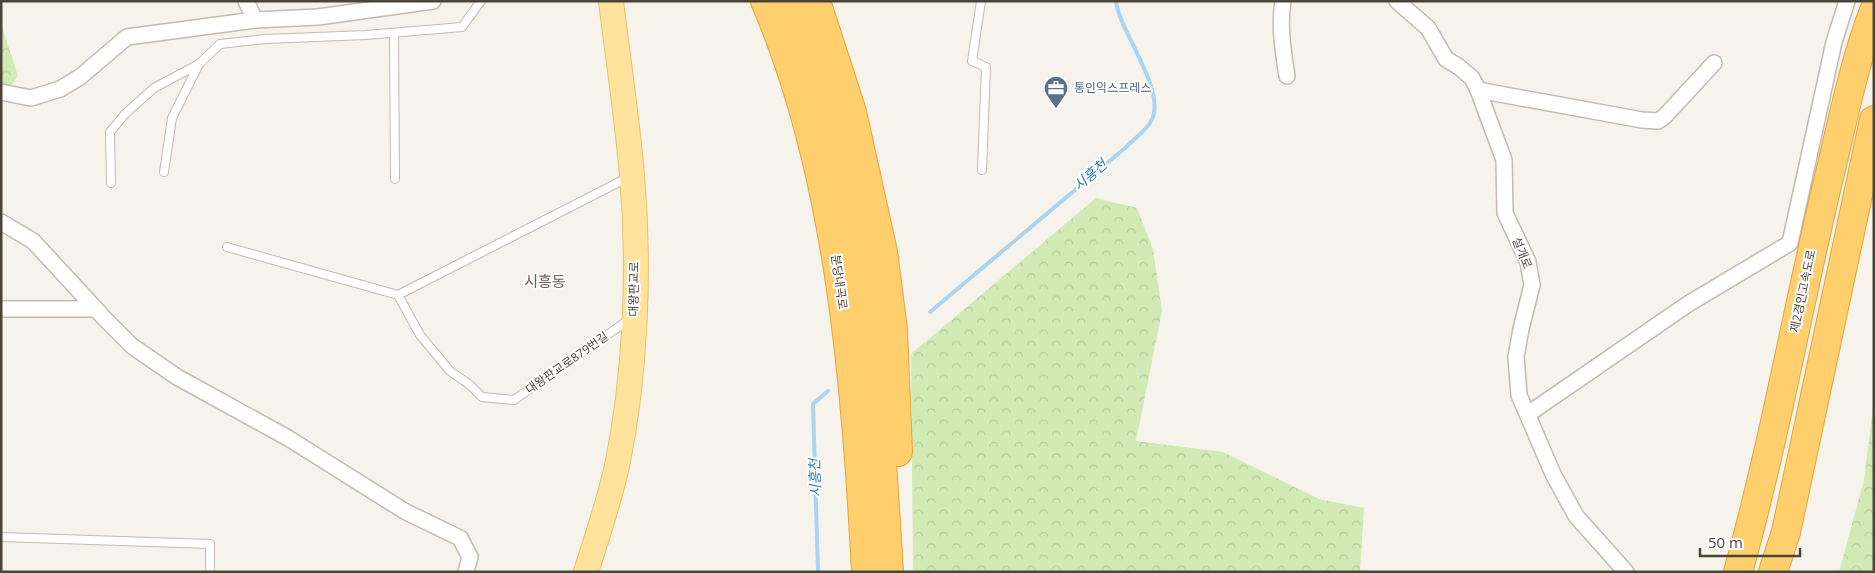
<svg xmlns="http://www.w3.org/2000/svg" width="1875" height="573" font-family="'Open Sans','Noto Sans KR',sans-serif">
<defs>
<pattern id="forest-crowns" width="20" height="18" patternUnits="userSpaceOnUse" patternTransform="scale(1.25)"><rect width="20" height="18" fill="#d2eab5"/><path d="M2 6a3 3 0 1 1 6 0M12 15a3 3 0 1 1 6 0" fill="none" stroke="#b6ca9c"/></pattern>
</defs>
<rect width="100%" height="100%" fill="#f6f3ec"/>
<g fill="url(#forest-crowns)">
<polygon points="1,24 18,76 1,99"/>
<polygon points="1096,198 1137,208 1153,249 1162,311 1136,441 1223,452 1319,499 1364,508 1360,572 913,572 911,354"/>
<polygon points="1874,400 1874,572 1839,572 1864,480"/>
</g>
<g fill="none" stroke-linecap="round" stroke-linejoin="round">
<g stroke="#a9d4f2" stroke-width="4">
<path d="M930,312L1125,148C1133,140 1144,132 1150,123C1170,94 1119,32 1116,1"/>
<polyline points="818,572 813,404 828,391"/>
</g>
<defs>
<g id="lane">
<polyline points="981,1 972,61 986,67 982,170"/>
<polyline points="394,33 395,179"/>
<polyline points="164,172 172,118 199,64 220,44 265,39 366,35 462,27 481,1"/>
<polyline points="629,177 398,295 420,335 450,371 470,385 482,397 514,400 630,319"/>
<polyline points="111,183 110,132 125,114 154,88 199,64"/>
<polyline points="227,247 398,295"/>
<polyline points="1,537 210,544 210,572"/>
</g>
<g id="street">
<polyline points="246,1 255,20"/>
<path d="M1283,1C1279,26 1283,51 1287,76"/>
<polyline points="1397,1 1428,28 1446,59 1459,67 1472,78 1478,90 1504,160 1505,213 1528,262 1532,285 1521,329 1516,357 1519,395 1553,474 1576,516 1626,572"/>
<polyline points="1478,90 1642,120 1658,121 1664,117 1714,63"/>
<polyline points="1,92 31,98 60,89 80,77 127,37 255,20 318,17 433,1"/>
<polyline points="1,222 33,241 105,319 132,346 177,377 288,438 406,512 460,538 470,557 466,572"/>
<polyline points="1,309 95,309"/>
<polyline points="1528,414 1688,304 1790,243 1834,42 1847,1"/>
</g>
<path id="primary" d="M586,572C597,537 609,502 617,466C636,374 640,268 632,175C627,117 618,59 611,1"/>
<g id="highway">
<path d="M765,1C840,175 856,384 866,572"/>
<path d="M792,1C868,180 877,380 889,572"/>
<polyline points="816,1 852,112 883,252 893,330 898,452"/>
<path d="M1738,572C1775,440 1798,305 1830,173C1843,119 1854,63 1874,11"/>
<polyline points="1773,572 1786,532 1874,120"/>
</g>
</defs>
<use href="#lane" stroke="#c2bbae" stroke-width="10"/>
<use href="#street" stroke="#c2bbae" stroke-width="18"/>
<use href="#primary" stroke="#e6c16a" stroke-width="26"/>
<use href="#highway" stroke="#e0a43c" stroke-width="30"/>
<use href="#lane" stroke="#fff" stroke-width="8"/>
<use href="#street" stroke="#fff" stroke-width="15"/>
<use href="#primary" stroke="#ffe39c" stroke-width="24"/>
<use href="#highway" stroke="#ffcf6e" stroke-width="28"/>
</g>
<defs>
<symbol id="office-pin" viewBox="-11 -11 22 30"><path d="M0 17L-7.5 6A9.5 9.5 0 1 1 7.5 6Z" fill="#5c6f8a" stroke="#fff"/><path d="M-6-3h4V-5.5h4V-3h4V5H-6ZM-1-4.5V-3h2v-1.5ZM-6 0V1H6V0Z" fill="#fff"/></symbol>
</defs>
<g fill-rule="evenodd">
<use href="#office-pin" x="1042" y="74" width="28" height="38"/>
</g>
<g text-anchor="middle" stroke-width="4" stroke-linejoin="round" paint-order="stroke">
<g font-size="12" fill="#4e5e75" stroke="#fff" text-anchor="start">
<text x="1074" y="92">통인익스프레스</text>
</g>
<g font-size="12" fill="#4b4439" stroke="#fff">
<text transform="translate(1522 253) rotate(68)" y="4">설개로</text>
<text transform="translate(839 282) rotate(82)" y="4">분당내곡로</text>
<text transform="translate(634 289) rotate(-89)" y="4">대왕판교로</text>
<text transform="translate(1803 291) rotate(-78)" y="4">제2경인고속도로</text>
<text transform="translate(567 363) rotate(-35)" y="4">대왕판교로879번길</text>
</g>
<g font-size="14" font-style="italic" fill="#2e7ab2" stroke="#fff">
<text transform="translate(1090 175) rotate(-41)" y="5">시흥천</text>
<text transform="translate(815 478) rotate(-92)" y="5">시흥천</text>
</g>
<g font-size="15" fill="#6e6250" stroke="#fff">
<text x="545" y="287">시흥동</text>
</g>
</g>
<rect width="1875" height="573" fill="none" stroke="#4b4439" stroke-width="5"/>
<path d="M1700 548v8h100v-8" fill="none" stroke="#4b4439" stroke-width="2.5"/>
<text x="1708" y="548" font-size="15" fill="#4b4439" stroke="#ffffff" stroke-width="4" paint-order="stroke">50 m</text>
</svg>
